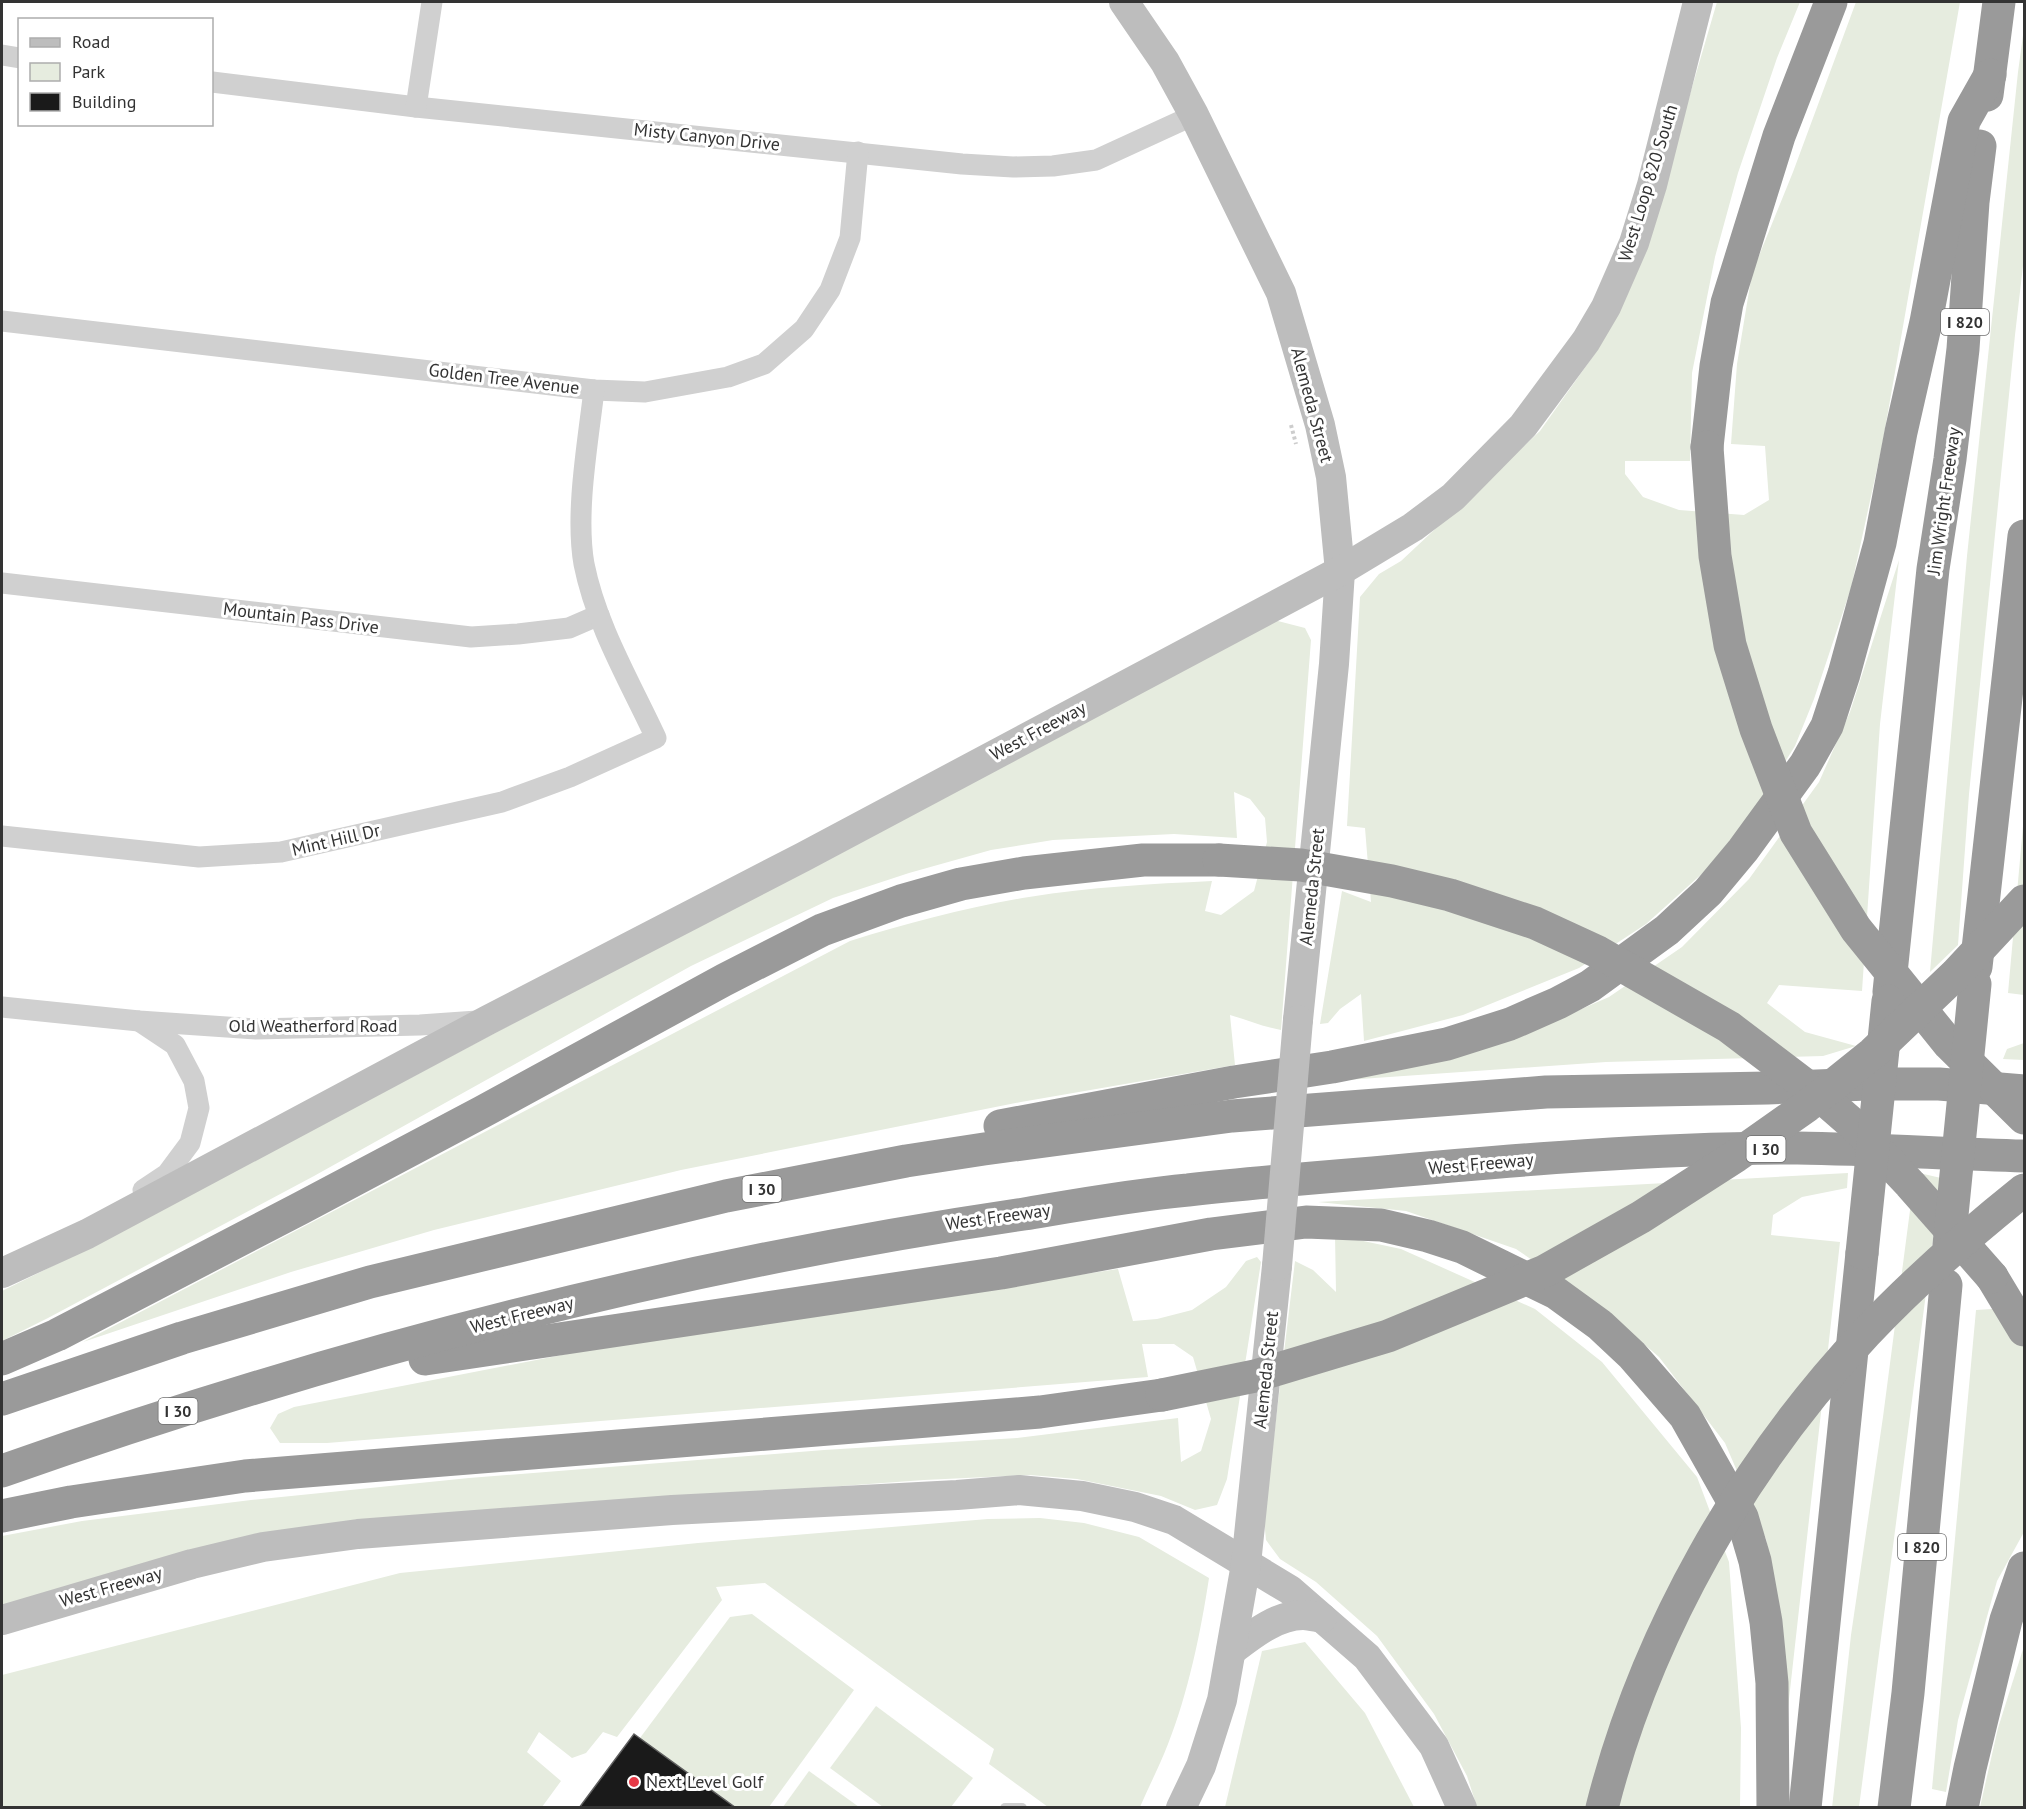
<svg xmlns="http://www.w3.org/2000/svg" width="2026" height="1809" font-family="'PT Sans',sans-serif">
<rect width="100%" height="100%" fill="#fff"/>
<g fill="#e6ecdf">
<polygon points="1717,2 1800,2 1777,58 1738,173 1715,257 1692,373 1690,461 1625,461 1625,474 1643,497 1679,510 1744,515 1769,500 1765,446 1731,444 1737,364 1752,273 1793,172 1856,2 1960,2 1882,446 1851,588 1814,699 1795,746 1755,810 1705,871 1646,924 1579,968 1463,1015 1364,1041 1361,994 1340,1009 1328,1023 1320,1024 1342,891 1371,902 1365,828 1347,826 1360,597 1379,574 1401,561 1540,431 1596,352 1645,248"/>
<polygon points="2024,28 2024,257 2015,335 1969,794 1958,945 1930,972 1967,556 2018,72"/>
<polygon points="1899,560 1880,724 1862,991 1779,985 1767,1003 1805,1032 1856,1046 1823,1056 1606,1062 1346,1080 1503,1043 1609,997 1682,947 1749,879 1819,782 1850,712"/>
<path d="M1274,620L1305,628L1311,640L1281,1030C1264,1027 1247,1020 1230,1015L1235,1065L1021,1102L681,1170L434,1230L291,1272L83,1342L850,941C909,923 968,907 1029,897C1090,887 1151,884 1212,881L1205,911L1221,915L1254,891L1267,842L1265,818L1250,799L1234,792L1237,838L1174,834L1053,840L991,850L909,873L833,898L691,966L314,1176L48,1318L2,1341V1291L97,1244Z"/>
<polygon points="2024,815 2024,995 2008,993"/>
<polygon points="2024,1043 2024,1060 2003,1059 2007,1049"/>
<polygon points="1915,1172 1941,1178 1859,1807 1832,1808 1851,1635 1883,1417"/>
<polygon points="1848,1173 1847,1188 1802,1197 1773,1215 1771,1235 1840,1242 1786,1726 1775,1584 1766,1539 1725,1443 1659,1357 1601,1307 1516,1249 1406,1211 1318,1202"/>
<polygon points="1335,1235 1401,1249 1535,1309 1602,1362 1697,1477 1729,1562 1741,1728 1740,1807 1477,1807 1467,1776 1434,1714 1377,1636 1316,1582 1280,1559 1266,1540 1264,1519 1295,1261 1313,1270 1336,1292"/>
<polygon points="1257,1257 1261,1262 1227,1479 1217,1505 1195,1510 1161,1496 1077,1479 1030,1475 924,1480 594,1504 2,1607 2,1536 82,1521 251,1500 469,1478 824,1450 1017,1438 1178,1418 1181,1462 1201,1451 1211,1419 1193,1357 1174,1344 1142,1344 1148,1377 327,1443 280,1443 270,1428 278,1414 294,1407 608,1346 1118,1269 1133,1321 1157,1319 1192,1310 1226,1287 1246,1261"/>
<polygon points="2024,1307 2024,1532 1997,1581 1958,1720 1946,1792 1932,1789 1976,1310"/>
<path d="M1040,1518L1084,1523L1139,1537L1209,1578C1201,1631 1188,1694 1168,1744C1160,1765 1149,1786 1140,1807H1048L989,1764L994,1749L765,1583L716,1587L722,1600L617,1737L603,1732L586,1753L572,1758L539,1732L527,1752L561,1781L542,1807H2V1675L400,1573L698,1543L988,1519Z"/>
<polygon points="752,1614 854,1690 769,1807 728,1807 637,1742 730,1617"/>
<polygon points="1305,1642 1365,1713 1414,1807 1225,1807 1262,1651"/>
<polygon points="2024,1646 2024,1807 1980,1807 1998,1728"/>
<polygon points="876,1706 973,1778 951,1807 883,1807 830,1768"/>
<polygon points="809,1771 859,1807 783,1807"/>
</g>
<polygon fill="#1a1a1a" stroke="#5f5f5f" stroke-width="1.5" points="634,1734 736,1808 579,1808"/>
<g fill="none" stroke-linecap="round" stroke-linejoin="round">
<polyline stroke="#cdcdcd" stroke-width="4" stroke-dasharray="3 3" stroke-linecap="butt" points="1291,425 1296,444"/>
<polyline stroke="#d0d0d0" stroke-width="10" points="1005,1808 1022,1808"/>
<g stroke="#d0d0d0" stroke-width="21">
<polyline points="2,55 20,58"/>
<polyline points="212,82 416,107 962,164 1013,167 1053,166 1096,160 1194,115"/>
<polyline points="416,107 432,2"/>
<polyline points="2,321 594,390 645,392 728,377 764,364 804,329 830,290 850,238 858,152"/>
<polyline points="2,583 471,637 518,634 569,628 599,615"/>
<path d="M2,836L199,857L281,852L502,802L570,777L656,738C630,682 596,625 584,564C575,513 588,442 594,390"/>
<polyline points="2,1007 139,1021 256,1029 420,1025 477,1021"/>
<polyline points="139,1021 175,1045 194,1081 199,1108 190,1143 167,1174 143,1190"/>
</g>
<g stroke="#bdbdbd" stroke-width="30">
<polyline points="1124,2 1165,62 1194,115 1281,293 1320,425 1331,477 1340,571 1334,664 1298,1020"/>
<polyline points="2,1273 87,1234 488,1020 803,857 1340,571 1413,527 1453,497 1523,426 1586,341 1606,307 1634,243 1652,185 1698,2"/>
<polyline points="2,1620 192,1564 263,1547 358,1534 672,1510 957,1495 1019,1490 1082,1496 1135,1507 1174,1520 1290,1590 1367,1657 1434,1746 1462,1808"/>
<path d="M1231,1651C1251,1636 1276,1615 1303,1615C1309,1615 1316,1617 1322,1618"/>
<polyline points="1181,1808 1201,1766 1222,1700 1246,1564 1277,1266"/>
</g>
<g stroke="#9a9a9a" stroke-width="33">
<polyline points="1987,95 1999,2"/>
<polyline points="1707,447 1716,366 1727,303 1779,136 1831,2"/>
<polyline points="1976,967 2024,536"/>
<polyline points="1889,992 1933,569 1950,459 1963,349 1973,202 1980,146"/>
<polyline points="1000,1126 1234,1082 1332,1067 1447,1044 1510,1024 1558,1003 1590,986 1667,930 1708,892 1743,850 1805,765 1827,726 1844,674 1880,543 1901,432 1926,322 1964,121 1990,75"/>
<polyline points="1992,1277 2024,1330"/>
<polyline points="2,1359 57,1335 301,1208 482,1112 724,980 822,930 901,901 961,884 1024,873 1143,860 1219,860"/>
<polyline points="425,1359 1001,1273 1211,1234 1306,1222 1381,1225 1428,1236 1462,1247 1556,1293 1600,1325 1632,1355 1685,1416 1742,1517 1755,1561 1766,1622 1772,1683 1773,1808"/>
<polyline points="2,1399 182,1338 370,1282 726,1196 906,1161 984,1149 1232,1116 1546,1092 1768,1088 1868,1084 1939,1084 2024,1091"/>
<path d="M2,1471C333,1354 676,1265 1024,1214C1078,1205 1133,1195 1188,1190C1249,1183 1311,1178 1373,1173C1514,1160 1656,1148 1797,1148C1873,1149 1949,1154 2024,1156"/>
<polyline points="2,1516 71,1502 245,1476 1040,1412 1162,1395"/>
<polyline points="1805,1808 1862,1253"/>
<polyline points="1894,1808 1908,1693 1946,1285"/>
<polyline points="1962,1808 1970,1768 2006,1620 2024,1568"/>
</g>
<polyline stroke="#bdbdbd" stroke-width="30" points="1277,1266 1298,1020"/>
<g stroke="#9a9a9a" stroke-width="33">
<polyline points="1707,447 1715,556 1730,645 1756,729 1796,833 1856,929 1949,1044 2024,1118"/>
<polyline points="1219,860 1301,865 1392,881 1450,895 1535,923 1598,952 1729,1027 1825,1100 1856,1127 1910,1184 1992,1277"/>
<polyline points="1949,1245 1975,984"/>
<polyline points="1862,1253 1888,1001"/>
<polyline points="1162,1395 1255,1376 1388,1336 1545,1271 1641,1217 1736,1156 1807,1106 1873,1053 1956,974 2024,901"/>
<path d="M1602,1808C1646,1633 1743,1464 1866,1333C1915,1281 1969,1234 2024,1190"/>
</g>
</g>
<circle fill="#e63946" stroke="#fff" stroke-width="2" cx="634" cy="1782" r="6"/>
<g text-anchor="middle" stroke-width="6" stroke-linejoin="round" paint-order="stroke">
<g fill="#fff" stroke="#707070" stroke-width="1.5">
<rect x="1941" y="309" width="48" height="26" rx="4.5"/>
<rect x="1746.5" y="1136" width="39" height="26" rx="4.5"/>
<rect x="742.5" y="1176" width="39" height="26" rx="4.5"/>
<rect x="158.5" y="1398" width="39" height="26" rx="4.5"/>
<rect x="1898" y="1534" width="48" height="26" rx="4.5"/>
</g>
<g font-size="16" font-weight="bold" fill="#333">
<text x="1965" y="328">I 820</text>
<text x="1766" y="1155">I 30</text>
<text x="762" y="1195">I 30</text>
<text x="178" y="1417">I 30</text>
<text x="1922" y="1553">I 820</text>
</g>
<g font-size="18" fill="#333" stroke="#fff">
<text transform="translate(707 137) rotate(6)" y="6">Misty Canyon Drive</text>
<text transform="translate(1648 183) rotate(-73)" y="6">West Loop 820 South</text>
<text transform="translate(504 379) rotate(7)" y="6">Golden Tree Avenue</text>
<text transform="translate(1312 405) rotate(75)" y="6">Alemeda Street</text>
<text transform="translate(1944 501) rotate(-82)" y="6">Jim Wright Freeway</text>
<text transform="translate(301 618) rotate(7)" y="6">Mountain Pass Drive</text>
<text transform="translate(1038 731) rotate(-28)" y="6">West Freeway</text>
<text transform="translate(336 840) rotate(-13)" y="6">Mint Hill Dr</text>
<text transform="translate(1312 887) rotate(-84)" y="6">Alemeda Street</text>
<text x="313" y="1032">Old Weatherford Road</text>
<text transform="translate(1481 1164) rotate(-5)" y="6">West Freeway</text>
<text transform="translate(998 1217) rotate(-8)" y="6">West Freeway</text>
<text transform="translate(522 1315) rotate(-14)" y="6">West Freeway</text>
<text transform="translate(1266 1370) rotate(-84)" y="6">Alemeda Street</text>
<text transform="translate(111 1587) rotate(-16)" y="6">West Freeway</text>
</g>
<g font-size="18" fill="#333" stroke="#fff" text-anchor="start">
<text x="646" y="1788">Next Level Golf</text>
</g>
</g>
<rect width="2026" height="1809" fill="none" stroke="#333333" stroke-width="6"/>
<rect x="18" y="18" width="195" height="108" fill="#ffffff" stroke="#adadad" stroke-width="1.5"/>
<rect x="30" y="38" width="30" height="9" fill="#bdbdbd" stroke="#adadad" stroke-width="1.5"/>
<text x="72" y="48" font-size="18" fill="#333333">Road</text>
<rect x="30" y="63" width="30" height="18" fill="#e6ecdf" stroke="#adadad" stroke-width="1.5"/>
<text x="72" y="78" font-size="18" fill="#333333">Park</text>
<rect x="30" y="93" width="30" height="18" fill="#1a1a1a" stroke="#adadad" stroke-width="1.5"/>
<text x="72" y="108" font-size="18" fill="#333333">Building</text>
</svg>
